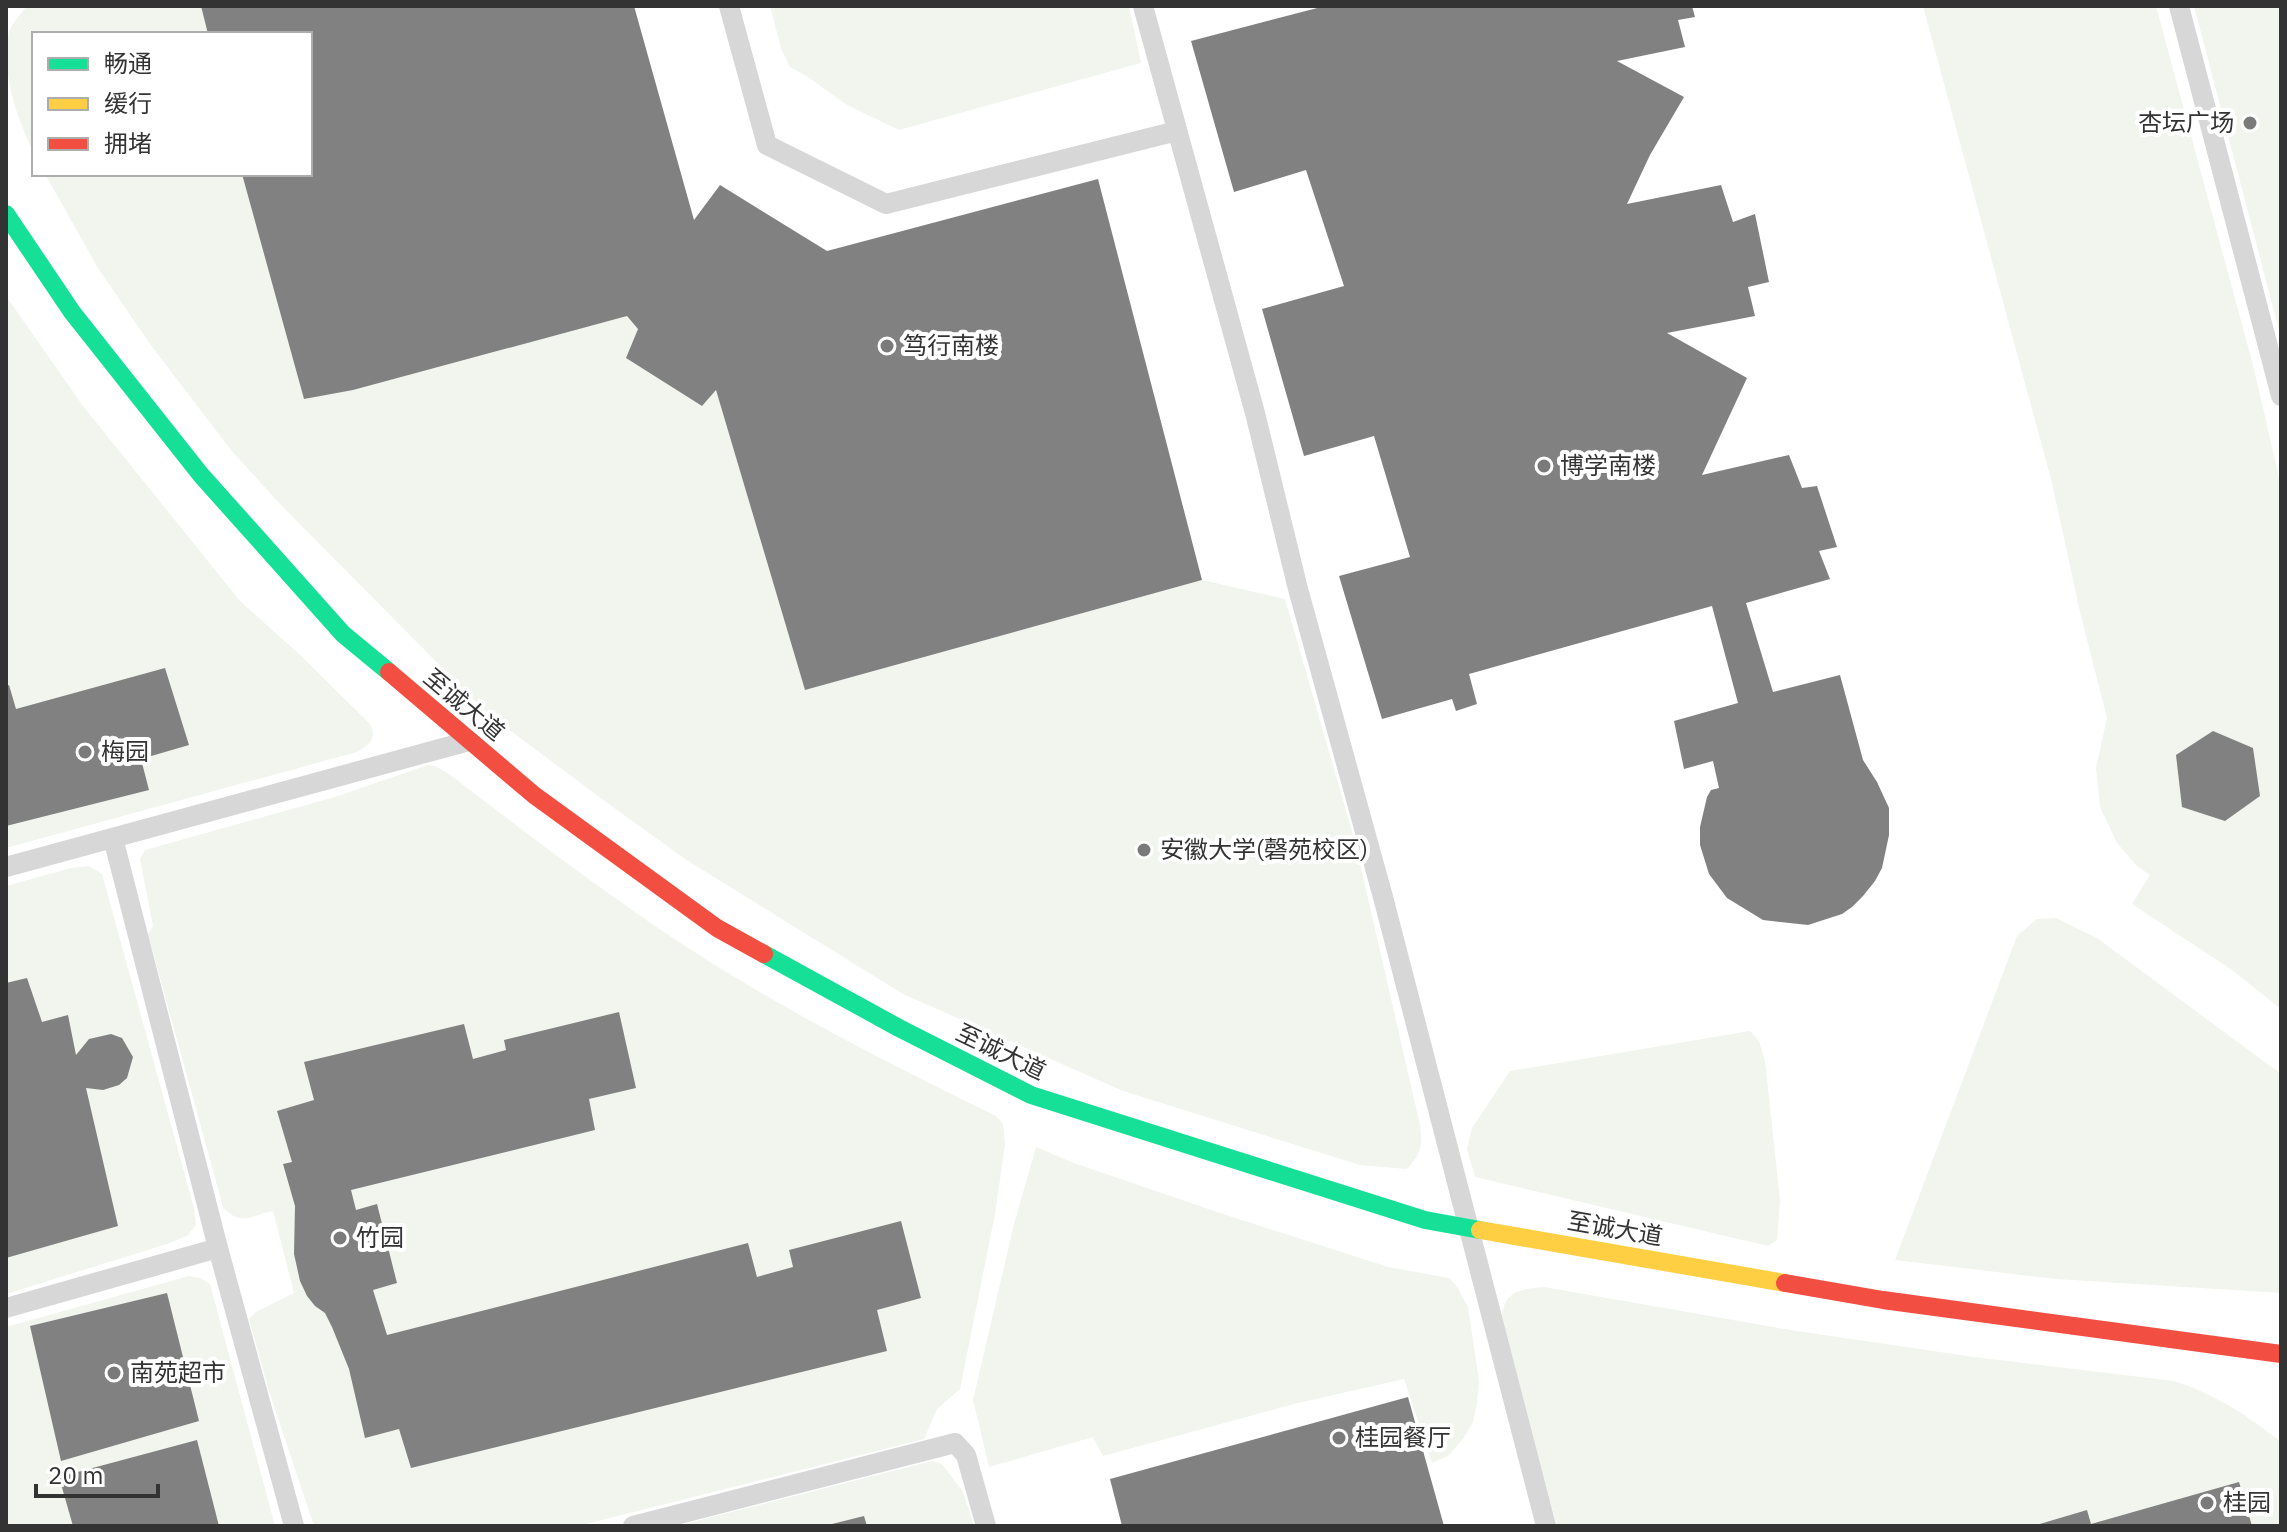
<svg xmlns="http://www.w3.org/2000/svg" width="2287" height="1532" font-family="'IBM Plex Sans','Noto Sans SC',sans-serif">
<rect width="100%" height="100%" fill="#fff"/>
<g fill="#f1f5ed">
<path d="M27,6H201L208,34H34V153C17,119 0,70 9,32C12,23 21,14 27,6Z"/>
<polygon points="770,6 1129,6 1141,63 899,130 847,105 805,75 790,67 781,48"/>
<polygon points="1923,6 2156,6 2254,369 2281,486 2281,1009 2232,970 2132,904 2150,875 2137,866 2117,843 2100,807 2096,768 2107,718 2080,612 2052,483"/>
<polygon points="2194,6 2281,6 2281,338 2280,334"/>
<path d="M45,174H245L304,399L627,316L638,329L626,358L702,406L716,390L805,690L1202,580L1285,599L1355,842L1420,1125C1423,1146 1421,1154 1407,1169L1360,1165L1123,1091L903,994L685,859L606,802L488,714L280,504L231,450L150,344L98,268Z"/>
<path d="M6,296L83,406L240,601L299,654L371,725C376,740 370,744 357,752L6,848Z"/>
<path d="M428,765L435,766L449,774C517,826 585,878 655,926C762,999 879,1059 996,1116L1003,1124L1005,1145L995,1214L960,1389L937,1409L924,1439L578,1526H314L268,1388L249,1319L256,1312L294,1293L273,1211C252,1215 240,1227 223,1207L148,934L153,926L140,859L145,850L335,797Z"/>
<polygon points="89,866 102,874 194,1208 196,1225 187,1236 167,1244 6,1294 6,886 71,868"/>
<polygon points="2056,918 2097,938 2281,1074 2281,1293 2056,1279 1895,1260 2017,936 2037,919"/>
<polygon points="1750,1031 1759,1041 1765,1061 1780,1200 1777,1240 1768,1246 1475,1177 1467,1149 1472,1128 1510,1071"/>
<polygon points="1036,1147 1074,1163 1223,1214 1388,1267 1449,1278 1457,1287 1468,1307 1479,1381 1477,1403 1473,1422 1463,1439 1448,1456 1432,1463 1404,1379 1294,1404 1103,1456 1093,1437 989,1467 973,1400 1014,1224"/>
<polygon points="189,1276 200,1278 210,1284 275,1526 6,1526 6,1327"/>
<path d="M1544,1287L1790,1330L1974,1357L2174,1381C2215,1394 2247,1415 2281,1442V1526H1557L1501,1322C1503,1292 1517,1289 1544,1287Z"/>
<polygon points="932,1461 942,1464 963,1492 974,1526 676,1526"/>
</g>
<g fill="#818181">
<polygon points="201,6 634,6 694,220 720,185 827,251 1098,179 1202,580 805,690 716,390 702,406 626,358 638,329 627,316 353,390 304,399 242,174 310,174 310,34 208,34"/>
<polygon points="1325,6 1692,6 1695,17 1678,20 1685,47 1617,61 1684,97 1650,155 1627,204 1721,185 1733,222 1755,214 1769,282 1748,287 1755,316 1667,333 1747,378 1702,475 1789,455 1802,488 1817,486 1837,547 1819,551 1830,579 1746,603 1773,692 1840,675 1863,760 1877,782 1889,808 1889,835 1882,868 1875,881 1863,896 1852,907 1842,914 1808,925 1763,920 1727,898 1709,874 1700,845 1700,827 1707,797 1711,790 1719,788 1713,761 1684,769 1674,721 1738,703 1712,606 1469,674 1477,704 1456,711 1452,699 1382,719 1339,576 1410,557 1374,436 1304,456 1262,309 1344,286 1306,170 1234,192 1191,41"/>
<polygon points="165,668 189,745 141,759 149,790 6,826 6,686 9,685 16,709"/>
<polygon points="2213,731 2253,748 2260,796 2225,821 2182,807 2176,755"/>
<polygon points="27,978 42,1022 68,1015 76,1055 89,1039 111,1034 122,1038 133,1057 127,1078 119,1085 103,1090 86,1088 118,1226 6,1258 6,983"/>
<polygon points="619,1012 636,1088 589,1099 595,1130 351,1190 356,1210 377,1204 397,1283 373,1290 387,1335 748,1243 757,1277 793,1267 789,1250 901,1221 921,1298 877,1310 887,1351 411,1468 399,1429 365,1438 349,1369 332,1327 325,1313 315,1306 307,1296 300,1281 294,1254 295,1206 283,1164 292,1162 277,1111 314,1100 304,1062 464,1024 473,1059 506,1050 504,1040"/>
<polygon points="167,1293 199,1421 61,1461 30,1326"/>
<polygon points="1408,1397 1444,1526 1122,1526 1110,1479"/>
<polygon points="197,1440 219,1526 73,1526 59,1477"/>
<polygon points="2239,1482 2252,1526 2033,1526 2087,1510 2091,1524"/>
<polygon points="864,1516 867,1526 828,1526 828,1525"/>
</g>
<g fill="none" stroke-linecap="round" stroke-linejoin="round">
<g stroke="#d7d7d7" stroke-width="20">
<polyline points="729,6 767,145 886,204 1177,131"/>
<polyline points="1143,6 1255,413 1298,589 1383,897 1546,1526"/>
<polyline points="2179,6 2281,396"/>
<polyline points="113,838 218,1248 294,1526"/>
<polyline points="6,867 469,741"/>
<polyline points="6,1308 218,1248"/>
<polyline points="633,1526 955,1443 966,1455 986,1526"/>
</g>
<g stroke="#16e098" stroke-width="18">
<polyline points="6,214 72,312 201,475 343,634 389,672"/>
<polyline points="764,954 899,1028 1031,1095 1425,1220 1480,1230"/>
</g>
<polyline stroke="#ffcf43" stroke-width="18" points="1480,1230 1785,1283"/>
<g stroke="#f24e42" stroke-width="18">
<polyline points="389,672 534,795 717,928 764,954"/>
<polyline points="1785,1283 1883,1300 2281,1354"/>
</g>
</g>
<g fill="#7a7a7a" stroke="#fff" stroke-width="3">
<circle cx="2250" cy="123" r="8"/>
<circle cx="887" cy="346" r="8"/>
<circle cx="1544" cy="466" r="8"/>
<circle cx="85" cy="752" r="8"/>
<circle cx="1144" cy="850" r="8"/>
<circle cx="340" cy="1238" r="8"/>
<circle cx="114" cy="1373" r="8"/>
<circle cx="1339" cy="1438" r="8"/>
<circle cx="2207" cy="1503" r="8"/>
</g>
<g text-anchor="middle" stroke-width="8" stroke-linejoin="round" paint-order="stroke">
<g font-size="24" fill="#333" stroke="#fff" text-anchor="start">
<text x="2234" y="131" text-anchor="end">杏坛广场</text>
<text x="903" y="354">笃行南楼</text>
<text x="1560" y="474">博学南楼</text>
<text x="101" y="760">梅园</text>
<text x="1160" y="858">安徽大学(磬苑校区)</text>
<text x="356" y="1246">竹园</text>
<text x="130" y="1381">南苑超市</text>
<text x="1355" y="1446">桂园餐厅</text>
<text x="2223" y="1511">桂园</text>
</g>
<g font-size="24" fill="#333" stroke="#fff">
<text transform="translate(464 705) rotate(40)" y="8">至诚大道</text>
<text transform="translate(1001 1052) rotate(26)" y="8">至诚大道</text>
<text transform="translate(1615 1229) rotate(10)" y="8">至诚大道</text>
</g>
</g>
<rect width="2287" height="1532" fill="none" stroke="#333333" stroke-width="16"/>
<rect x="32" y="32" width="280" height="144" fill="#ffffff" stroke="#adadad" stroke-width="2"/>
<rect x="48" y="58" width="40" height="12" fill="#16e098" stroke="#adadad" stroke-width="2"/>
<text x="104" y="72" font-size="24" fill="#333333">畅通</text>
<rect x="48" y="98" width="40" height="12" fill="#ffcf43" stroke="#adadad" stroke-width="2"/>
<text x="104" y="112" font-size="24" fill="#333333">缓行</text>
<rect x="48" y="138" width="40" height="12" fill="#f24e42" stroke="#adadad" stroke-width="2"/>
<text x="104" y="152" font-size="24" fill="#333333">拥堵</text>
<path d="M36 1484v12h122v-12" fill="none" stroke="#333333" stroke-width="4"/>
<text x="48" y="1484" font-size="24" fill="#333333" stroke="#ffffff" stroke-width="6" paint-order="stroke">20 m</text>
</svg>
